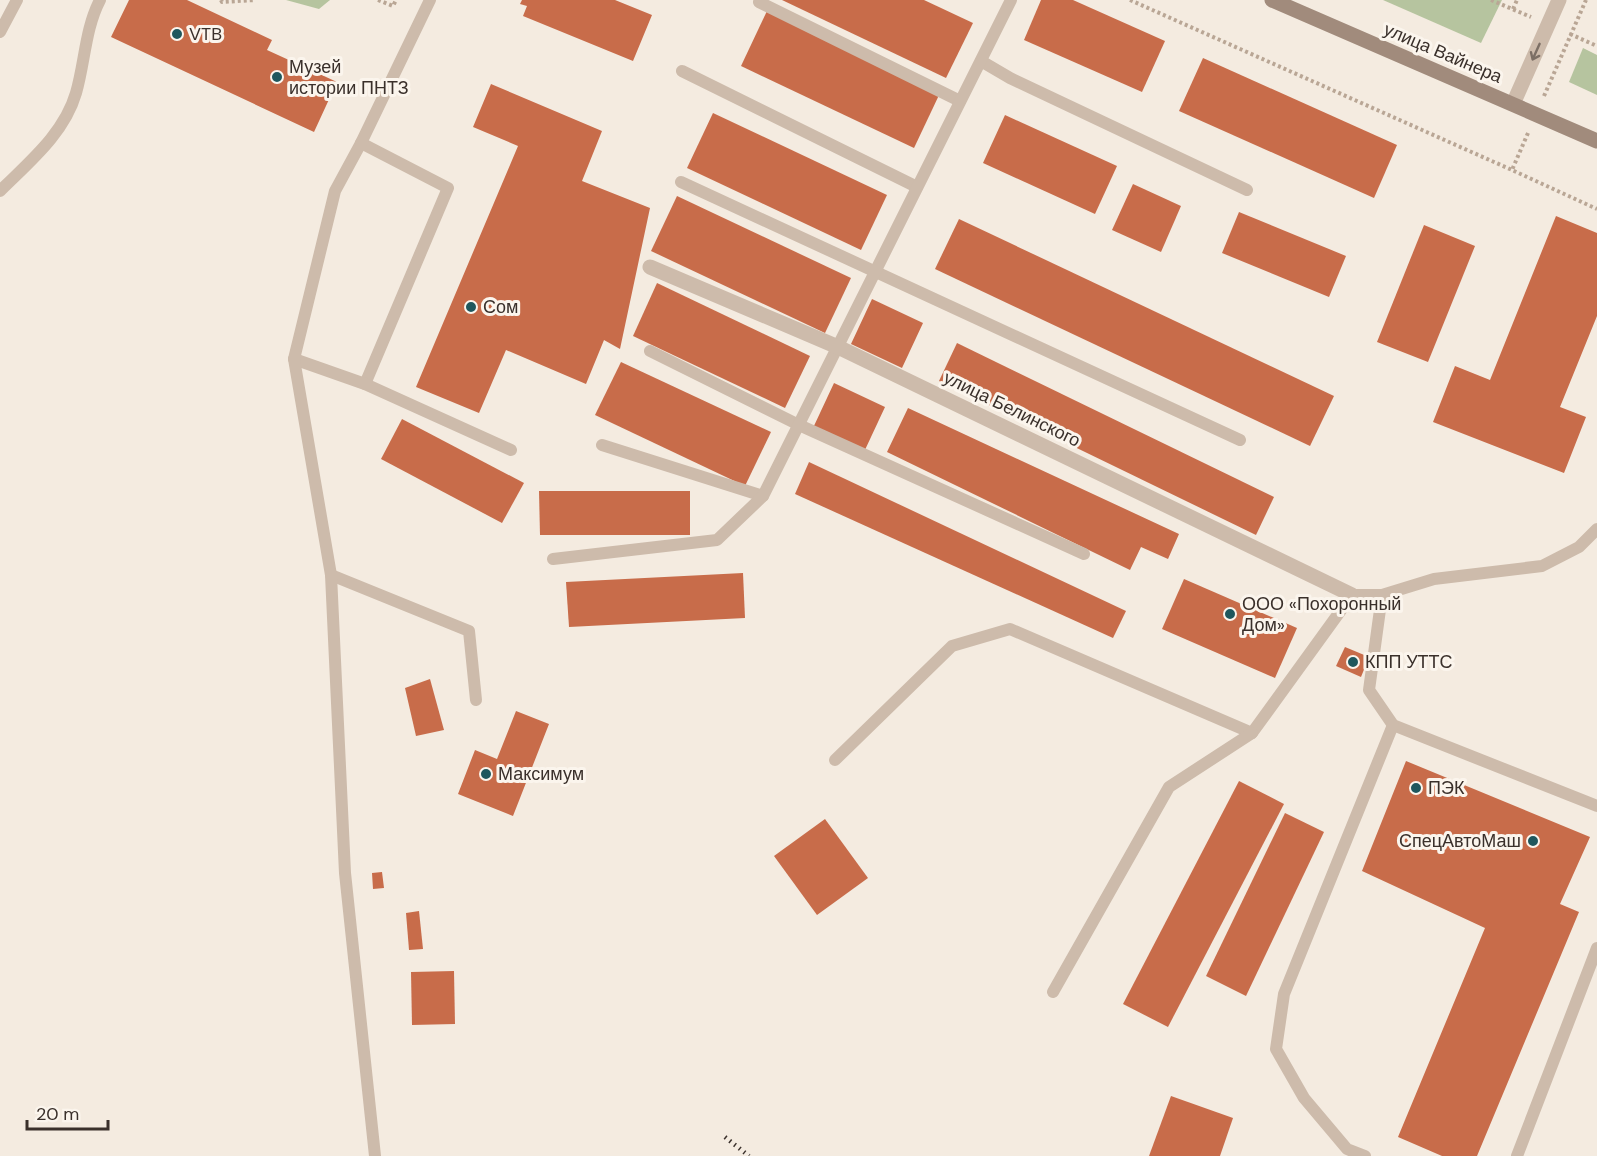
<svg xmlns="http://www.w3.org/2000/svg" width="1597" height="1156" font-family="'DM Sans',sans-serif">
<rect width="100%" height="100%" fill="#f4ebe0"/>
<g fill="#b6c49f">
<polygon points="286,0 330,0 319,9"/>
<polygon points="1383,0 1502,0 1481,43"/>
<polygon points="1583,48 1597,55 1597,95 1569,82"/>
</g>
<g fill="#c86c4a">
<polygon points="129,0 187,0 272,40 267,50 337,82 314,132 111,37"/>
<polygon points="522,0 615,0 652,15 633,61 523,16 527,6 520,4"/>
<polygon points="782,0 924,0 973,23 946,78"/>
<polygon points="1041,0 1073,0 1165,41 1142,92 1024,40"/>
<polygon points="767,11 940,93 914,148 741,66"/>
<polygon points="1203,58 1397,145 1374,198 1179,111"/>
<polygon points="491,84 602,131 582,181 650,208 620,349 604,340 586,384 506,350 479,413 416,387 518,146 473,127"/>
<polygon points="713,113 887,195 861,250 687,168"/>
<polygon points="1005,115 1117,166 1095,214 983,163"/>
<polygon points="1133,184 1181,206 1161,252 1112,230"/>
<polygon points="677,196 851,278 825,333 651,251"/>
<polygon points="1239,212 1346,256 1329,297 1222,253"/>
<polygon points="1556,216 1597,233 1597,316 1560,407 1586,417 1564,473 1433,422 1455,366 1490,380"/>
<polygon points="959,219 1334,396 1310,446 935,269"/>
<polygon points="1424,225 1475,246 1428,362 1377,342"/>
<polygon points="657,283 810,356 785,408 633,336"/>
<polygon points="872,299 923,323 902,368 851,344"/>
<polygon points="957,343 1274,497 1256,535 939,381"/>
<polygon points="621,362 771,432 745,486 595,415"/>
<polygon points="834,383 885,407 864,452 813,428"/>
<polygon points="908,408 1179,534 1168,559 1141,547 1130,570 887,452"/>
<polygon points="402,419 524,483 502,523 381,459"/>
<polygon points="809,462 1126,611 1113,638 795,494"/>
<polygon points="539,491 690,491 690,535 540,535"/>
<polygon points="743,573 745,618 569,627 566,582"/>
<polygon points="1184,579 1297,628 1275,678 1162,629"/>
<polygon points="1345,647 1369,657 1361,677 1336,666"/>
<polygon points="430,679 444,730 416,736 405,688"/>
<polygon points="516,711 549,724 513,816 458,794 475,750 497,759"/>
<polygon points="1406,761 1590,837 1560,904 1579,912 1477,1156 1442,1156 1398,1137 1485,928 1362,871"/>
<polygon points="1239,781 1284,804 1168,1027 1123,1004"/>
<polygon points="1285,813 1324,832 1246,996 1206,976"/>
<polygon points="825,819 868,878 817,915 774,856"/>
<polygon points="382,872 384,888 373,889 372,873"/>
<polygon points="419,911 423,949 409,950 406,913"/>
<polygon points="454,971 455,1024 412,1025 411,972"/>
<polygon points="1171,1096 1233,1118 1220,1156 1149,1156"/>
</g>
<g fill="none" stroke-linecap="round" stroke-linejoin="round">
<g stroke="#b9a695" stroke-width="4" stroke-dasharray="3 3" stroke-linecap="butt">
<polyline points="221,0 222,2 255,0"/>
<polyline points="378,0 393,6 396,0"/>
<polyline points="1130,0 1512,170"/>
<polyline points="1491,0 1531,17"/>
<polyline points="1513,9 1517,0"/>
<polyline points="1570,34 1597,46"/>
<polyline points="1544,96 1586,0"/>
<polyline points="1528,133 1512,170 1597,209"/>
</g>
<g stroke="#cdbbab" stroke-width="12">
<polyline points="759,2 960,101"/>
<polyline points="0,32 17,0"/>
<polyline points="981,61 1010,78 1247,190"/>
<polyline points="682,71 917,187"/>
<polyline points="361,143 448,188 365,384"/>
<polyline points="681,182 1240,440"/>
<path d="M0,191C29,162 64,134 76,93C85,62 85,29 100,0"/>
<polyline points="650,351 799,425 1084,554"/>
<polyline points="294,359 365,384 511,450"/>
<polyline points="602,445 763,496"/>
<polyline points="553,559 717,540 763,496 1011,0"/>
<polyline points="331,575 469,631 476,700"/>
<polyline points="1382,595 1369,690 1393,725 1597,806"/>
<polyline points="835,760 952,646 1010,629 1252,733 1352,595 1382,595 1434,579 1542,566 1579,547 1597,529"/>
<polyline points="1053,992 1169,787 1252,733"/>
<polyline points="375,1156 345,873 331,575 294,359 335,191 361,143 430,0"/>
<polyline points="1365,1156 1347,1149 1304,1098 1276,1049 1284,994 1393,725"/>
<polyline points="1517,1156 1597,948"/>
</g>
<polyline stroke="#cdbbab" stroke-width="15" points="650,267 838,347 1352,595"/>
<polyline stroke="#cdbbab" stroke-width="15" points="1513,104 1559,0"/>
<polyline stroke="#a18b7c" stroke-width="15" points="1272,0 1597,141"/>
<polyline stroke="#3a302b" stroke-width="4.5" stroke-dasharray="1.5 4.5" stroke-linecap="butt" points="725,1137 749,1156"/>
</g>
<defs><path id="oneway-shaft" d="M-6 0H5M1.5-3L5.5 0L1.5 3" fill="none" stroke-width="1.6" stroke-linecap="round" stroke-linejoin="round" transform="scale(1.5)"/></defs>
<use stroke="#7c6f65" href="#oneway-shaft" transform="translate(1536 52) rotate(114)"/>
<g fill="#1f575d" stroke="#fbf5ed" stroke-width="2">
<circle cx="177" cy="34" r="6"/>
<circle cx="277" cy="77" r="6"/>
<circle cx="471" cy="307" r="6"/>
<circle cx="1230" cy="614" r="6"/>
<circle cx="1353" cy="662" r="6"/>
<circle cx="486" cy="774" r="6"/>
<circle cx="1416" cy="788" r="6"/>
<circle cx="1533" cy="841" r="6"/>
</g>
<g text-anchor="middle" stroke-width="6" stroke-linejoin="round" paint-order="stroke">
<g font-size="18" fill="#3a302b" stroke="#fbf5ed" text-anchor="start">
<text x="189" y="40">VTB</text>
<text x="289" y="73">Музей<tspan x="289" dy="21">истории ПНТЗ</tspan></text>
<text x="483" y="313">Сом</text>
<text x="1242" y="610">ООО «Похоронный<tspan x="1242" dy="21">Дом»</tspan></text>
<text x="1365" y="668">КПП УТТС</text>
<text x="498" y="780">Максимум</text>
<text x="1428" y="794">ПЭК</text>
<text x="1521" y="847" text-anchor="end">СпецАвтоМаш</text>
</g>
<g font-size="18" fill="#3a302b" stroke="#fbf5ed">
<text transform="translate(1443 53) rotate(23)" y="6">улица Вайнера</text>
<text transform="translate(1012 409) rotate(26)" y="6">улица Белинского</text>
</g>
</g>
<path d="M27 1120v9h81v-9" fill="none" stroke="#3a302b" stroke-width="3"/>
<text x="36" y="1120" font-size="18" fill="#3a302b" stroke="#fbf5ed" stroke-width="4.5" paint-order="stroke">20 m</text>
</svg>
